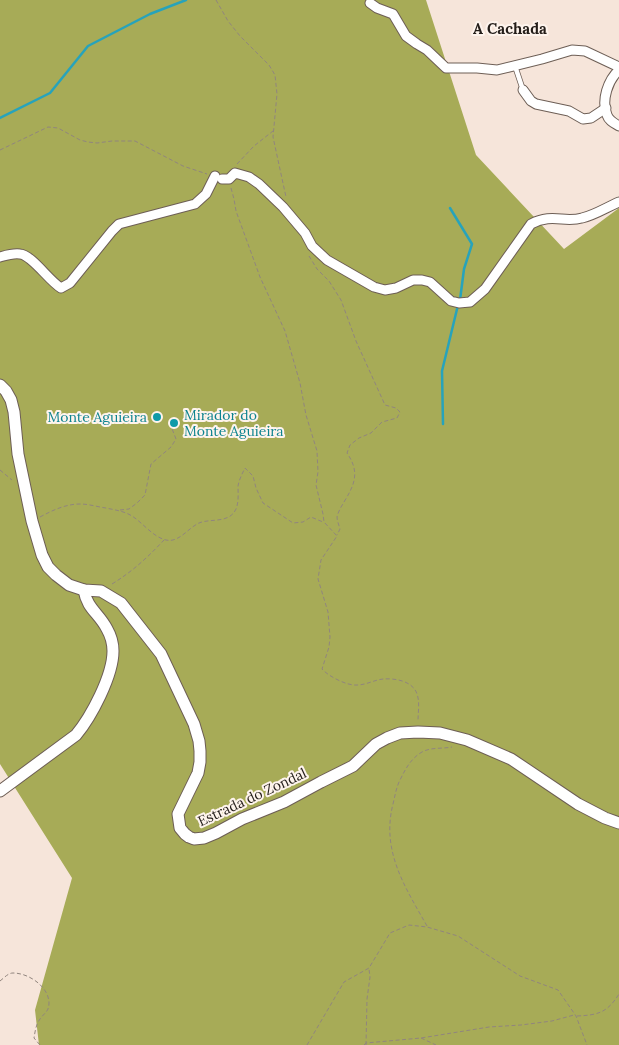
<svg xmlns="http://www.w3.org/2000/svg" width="619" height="1045" font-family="Lora,serif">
<rect width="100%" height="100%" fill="#f6e5da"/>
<polygon fill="#a7ab57" points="0,0 426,0 476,155 564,249 619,208 619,1045 39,1045 35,1010 72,878 0,764"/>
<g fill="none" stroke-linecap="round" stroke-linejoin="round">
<g stroke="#27a3bb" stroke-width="2.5">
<polyline points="0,118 50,93 88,46 150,14 186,0"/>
<polyline points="450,208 472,244 464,269 460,300"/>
<polyline points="443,424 442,371 458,305"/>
</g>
<defs>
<polyline id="service" points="515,66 523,90"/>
<g id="minor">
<polyline points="370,3 377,8 393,14 406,36 417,44 427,50 446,68 477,68 497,70 542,59 572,50 585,51 619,67"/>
<path d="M619,70C608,80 601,100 607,115C609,121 614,123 619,126"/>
<polyline points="523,90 531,101 536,104 569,111 583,119 591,118 606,108"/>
<path d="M222,179H229L235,173L249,177L259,184L283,207L305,233L312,246L327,260L374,287L385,290L396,288L413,280H422L430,282L451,301L459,303L470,302L485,289L531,224C552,213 564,223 582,218C595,215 607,207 619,202"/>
<path d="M0,257C7,255 13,253 20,254C32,255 49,281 61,288L70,283L112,231L119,224L195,204L206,194L215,176"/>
</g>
<g id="tertiary">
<polyline points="0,385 6,391 11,400 14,412 18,454 32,521 42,555 48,567 56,575 69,585 84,590 101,591 121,603 161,654 194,724 199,741 200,751 200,762 198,773 178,814 180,828 185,834 189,837 194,839 204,838 216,833 242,819 284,802 321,782 353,766 376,744 387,738 400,733 418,732 440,733 467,740 511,759 578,804 605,818 619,823"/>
<path d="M0,791L76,735C91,717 113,676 113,651C113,644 111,636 107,629C99,613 87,609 84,590"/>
</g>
</defs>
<use href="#service" stroke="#6d5e55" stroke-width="6"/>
<use href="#minor" stroke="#6d5e55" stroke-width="11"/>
<use href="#tertiary" stroke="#6d5e55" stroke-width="13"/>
<g stroke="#91857e" stroke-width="1" stroke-dasharray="4 2.5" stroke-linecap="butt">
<polyline points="216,0 228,21 240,36 269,65 275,75 277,94 273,137 286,197"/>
<polyline points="0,150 48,127 58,128 80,140 88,142 97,143 112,141 135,141 183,166 207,174"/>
<polyline points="237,164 254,146 273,131"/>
<path d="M231,188L234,199L236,211L260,277L285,331L300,383L306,415L317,451L318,472L316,485L323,514L324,522L337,536L321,560L318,579L328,612L330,637L329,647L322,669C328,676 347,686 357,685C366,685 374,680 383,679C395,678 413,681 417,694C420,702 418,712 418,721"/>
<path d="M309,256L317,269L329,281L341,300L356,341L385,405L396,408L400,412L397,418L382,422L371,433L359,438L350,445L347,453C360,472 355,484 344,502C341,507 338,512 337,517C337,521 339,525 340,529L337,535"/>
<polyline points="0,470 12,480"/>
<polyline points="120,510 129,509 137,503 145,495 151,464 171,447 176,439 169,421"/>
<path d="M40,517C53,510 66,504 80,504C89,504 98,507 106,508C115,510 124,511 132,516C143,523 153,537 166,540C179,543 188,528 199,523C211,518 229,524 236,509C239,502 238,493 238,486C239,480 242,474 245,468L253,476L256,488L263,503L293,523L303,522L311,517L323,522"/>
<path d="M112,584C133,571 147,558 164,540"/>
<path d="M427,926C405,887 381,851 393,804C395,796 396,789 399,782C405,770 410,759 422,752C431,747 442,749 452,747"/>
<path d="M0,981C4,978 8,973 13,973C29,973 49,987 49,1003C49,1012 44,1013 40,1019C36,1024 35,1032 34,1038L40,1045"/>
<path d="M577,1016C598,1015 607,1013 619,994"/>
<polyline points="421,1038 436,1045"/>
<polyline points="307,1045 344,982 369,968 390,933 409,925 427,927 458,936 520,976 558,990 576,1016 587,1045"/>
<polyline points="364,1045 366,1043 421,1038 489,1027 521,1025 552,1021 574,1015"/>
<polyline points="366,1045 367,999 370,977 369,969"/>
</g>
<use href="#service" stroke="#fff" stroke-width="4.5"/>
<use href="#minor" stroke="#fff" stroke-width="9"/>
<use href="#tertiary" stroke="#fff" stroke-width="11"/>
</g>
<g fill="#0f9aa8" stroke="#fef4ed" stroke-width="2">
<circle cx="157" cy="417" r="5"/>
<circle cx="174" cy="423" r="5"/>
</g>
<g text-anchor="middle" stroke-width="4" stroke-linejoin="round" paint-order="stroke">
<g font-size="14" fill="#0d838f" stroke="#fef4ed" text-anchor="start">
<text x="184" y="420">Mirador do<tspan x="184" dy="16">Monte Aguieira</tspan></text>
<text x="147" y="422" text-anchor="end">Monte Aguieira</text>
</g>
<g font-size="14" fill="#231d19" stroke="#fef4ed">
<text transform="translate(252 797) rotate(-25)" y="5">Estrada do Zondal</text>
</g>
<g font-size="15" font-weight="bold" fill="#231d19" stroke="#fef4ed">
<text x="510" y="34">A Cachada</text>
</g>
</g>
</svg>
